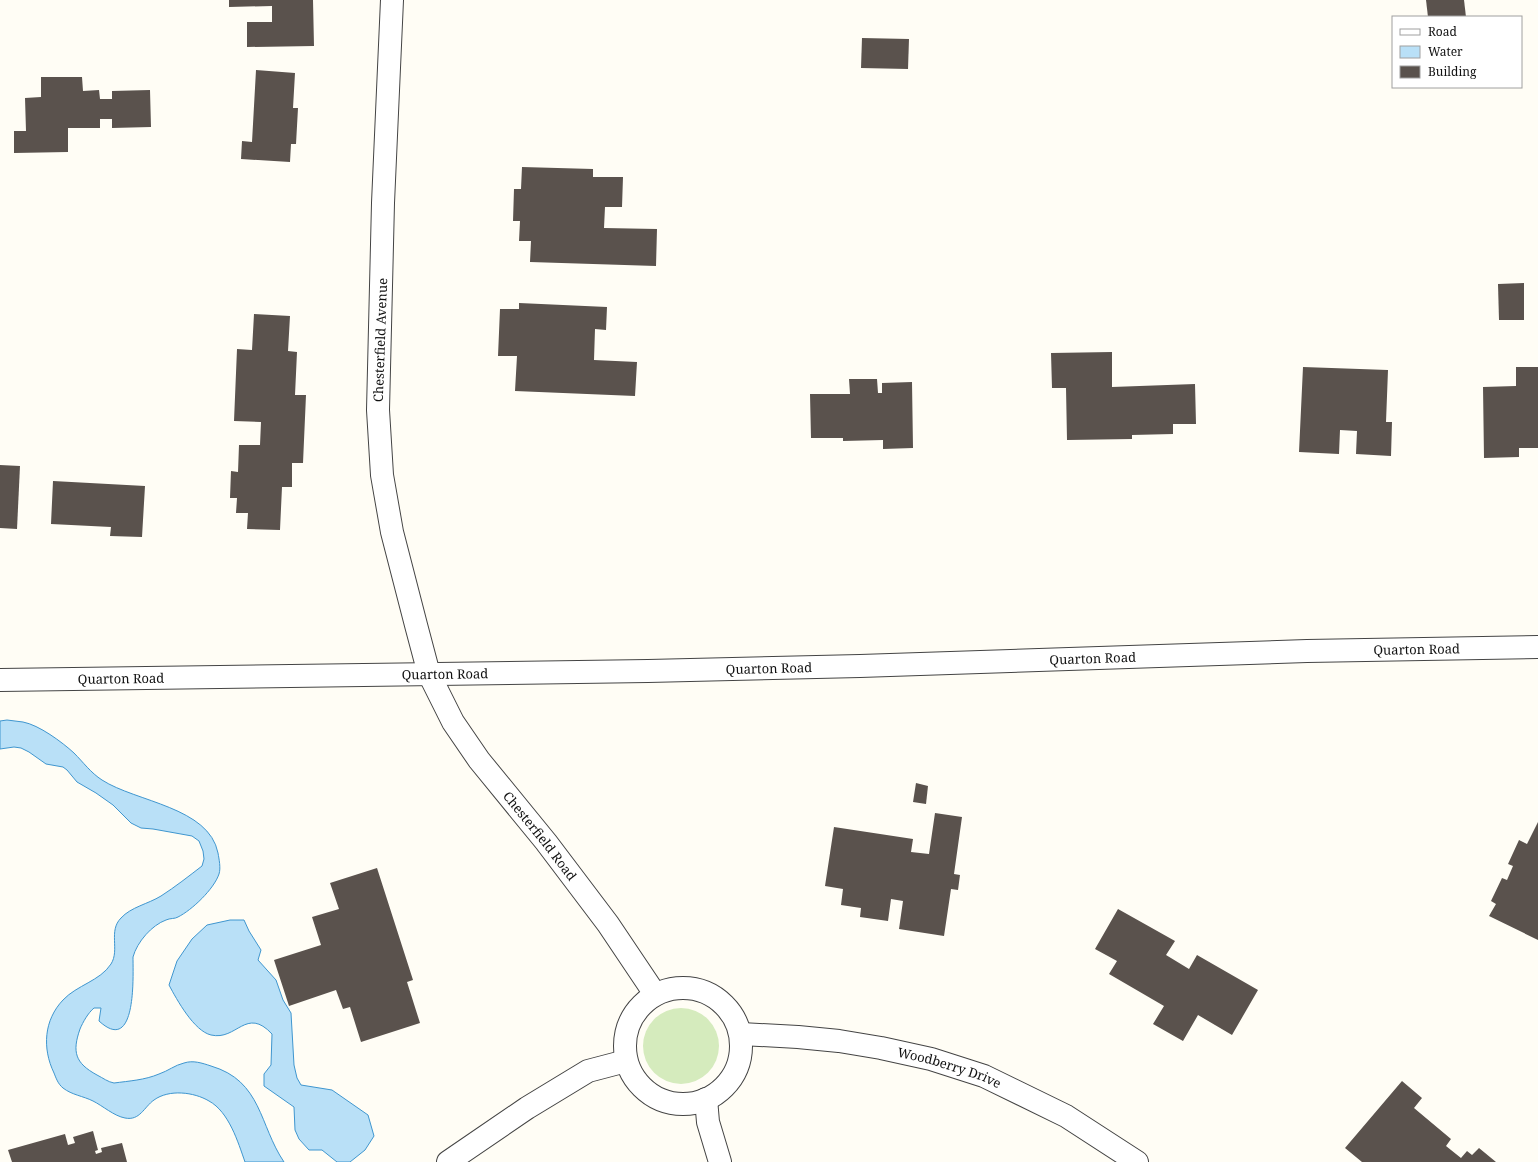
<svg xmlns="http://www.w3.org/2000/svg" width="1538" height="1162" font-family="'Noto Serif',serif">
<rect width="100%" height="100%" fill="#fffdf5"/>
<circle fill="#d5ebbd" cx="681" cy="1046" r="38"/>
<g fill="#b9e0f7" stroke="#3f96cf">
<path d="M7,720C12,721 18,721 23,722C39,725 62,742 74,753C83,762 91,773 102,780C136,802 209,807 218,853C219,859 221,868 219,874C214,889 192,910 178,917C175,919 170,918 166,920C152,925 137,942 133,957C133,975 137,1056 99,1021L101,1008H94C88,1013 83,1022 80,1029C72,1052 75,1063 97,1075C103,1078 108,1082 114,1083C129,1081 145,1080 159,1074C168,1071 175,1065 184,1063C193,1060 202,1063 211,1066C262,1081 259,1125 284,1162H245C238,1142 229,1112 209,1101C194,1092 169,1089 154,1100C144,1107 140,1121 125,1118C114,1116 103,1106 93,1101C83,1096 72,1095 63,1088C58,1084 56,1078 54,1073C42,1048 44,1020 63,1000C77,985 100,981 111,964C120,950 108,931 121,918C131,907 148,904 161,896C175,887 189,876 202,866L204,859L203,851L199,841L192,836L153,829L141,828L131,823L113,805L96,793L77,782L67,770L63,767L46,764L29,752L21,748L14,747L0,749V721Z"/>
<path d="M230,920H244L249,931L261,950L258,960L276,980L283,1000L291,1013L294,1065L297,1078L301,1085L332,1090L368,1115L374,1136L365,1150L350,1162H337L322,1150H309L299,1139L295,1130L294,1107L264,1086V1074L271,1065L272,1034C246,1006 237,1041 211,1035C194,1031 177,1000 169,985L177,961L192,939L207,925Z"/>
</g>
<g fill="#5a524d">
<polygon points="229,0 313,0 314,46 247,47 247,22 272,22 272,6 229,7"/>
<polygon points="1426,0 1464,0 1466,17 1428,17"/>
<polygon points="862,38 909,39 908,69 861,68"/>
<polygon points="256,70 295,73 293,108 298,108 296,144 291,144 290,162 241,159 242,141 252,142"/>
<polygon points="41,77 82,77 83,91 99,90 100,99 112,99 112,91 150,90 151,127 112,128 112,119 100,119 100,128 68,128 68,152 14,153 14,131 26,131 25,98 41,97"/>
<polygon points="522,167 593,169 593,177 623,177 622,207 605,207 604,228 657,229 656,266 530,262 531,241 519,241 520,221 513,221 514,189 521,189"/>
<polygon points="1524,283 1524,320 1499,320 1498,284"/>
<polygon points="519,303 607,307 606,330 595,329 594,360 637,362 635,396 515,391 517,356 498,356 500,309 519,309"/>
<polygon points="254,314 290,316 288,351 297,352 295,395 306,395 303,463 292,463 292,487 282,487 280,530 247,529 248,513 236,513 237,498 230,498 231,471 238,472 239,445 260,445 261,422 234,421 237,349 252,350"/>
<polygon points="1112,352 1112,387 1195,384 1196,424 1173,424 1173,434 1132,435 1132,439 1067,440 1066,388 1052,388 1051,353"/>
<polygon points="1303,367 1388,370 1386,422 1392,422 1391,456 1356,454 1357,431 1340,430 1339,454 1299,452"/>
<polygon points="1516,367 1538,367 1538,448 1519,448 1519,457 1484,458 1483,387 1516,386"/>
<polygon points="849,379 877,379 878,393 882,393 882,383 912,382 913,448 883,449 883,440 843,441 843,438 811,438 810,394 850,394"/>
<polygon points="0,465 20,466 17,529 0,528"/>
<polygon points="53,481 145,486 142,537 110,536 111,527 51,524"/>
<polygon points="916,783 928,786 926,804 913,802"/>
<polygon points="935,813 962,817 954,874 960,875 958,890 951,889 944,936 899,929 903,901 891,899 888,921 860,917 861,908 841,905 843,889 825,886 834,827 913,839 911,852 929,854"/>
<polygon points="1538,822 1538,940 1489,916 1496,904 1491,901 1502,878 1507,880 1513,866 1508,864 1519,840 1527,844"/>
<polygon points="377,868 413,980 407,982 420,1023 361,1042 350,1007 343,1009 336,990 289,1006 274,960 321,945 312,917 339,909 330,883"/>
<polygon points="1118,909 1175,941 1166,955 1189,969 1197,955 1258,990 1232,1035 1198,1015 1183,1041 1153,1024 1164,1006 1109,974 1117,961 1095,949"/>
<polygon points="1402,1081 1422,1098 1414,1108 1451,1139 1446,1146 1461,1158 1467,1151 1472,1155 1479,1148 1496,1162 1362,1162 1345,1148"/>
<polygon points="93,1131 98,1150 95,1151 96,1154 102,1152 101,1148 122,1143 127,1162 12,1162 8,1150 65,1134 68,1145 75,1143 73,1137"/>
</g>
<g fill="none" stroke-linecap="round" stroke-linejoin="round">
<defs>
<g id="minor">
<path id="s1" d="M392,0L383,203L378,410L382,475L392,532L416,625L429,674L453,722L479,760L546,842L608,924L655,994"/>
<path id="s2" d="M0,680L648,671L860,666L1307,651L1538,647"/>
<circle cx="683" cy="1046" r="58"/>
<path id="s3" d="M741,1034L798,1037L839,1041L881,1048L931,1059L984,1076L1066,1116L1137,1162"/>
<polyline points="706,1099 708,1122 720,1162"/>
<polyline points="448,1162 527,1108 588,1071 626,1061"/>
</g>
</defs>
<use href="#minor" stroke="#444" stroke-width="24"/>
<use href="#minor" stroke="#fff" stroke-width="22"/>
</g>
<g text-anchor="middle" stroke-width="4" stroke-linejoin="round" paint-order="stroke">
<g font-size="13" fill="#111" stroke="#fff">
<text transform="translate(380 340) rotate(-88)" y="5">Chesterfield Avenue</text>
<text dy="5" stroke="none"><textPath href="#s2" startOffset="1417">Quarton Road</textPath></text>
<text dy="5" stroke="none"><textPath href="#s2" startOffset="1093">Quarton Road</textPath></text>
<text dy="5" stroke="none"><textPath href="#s2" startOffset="769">Quarton Road</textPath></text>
<text dy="5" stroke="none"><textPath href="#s2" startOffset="445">Quarton Road</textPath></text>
<text dy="5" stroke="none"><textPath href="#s2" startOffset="121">Quarton Road</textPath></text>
<text dy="5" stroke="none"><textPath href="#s1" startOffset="877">Chesterfield Road</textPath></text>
<text dy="5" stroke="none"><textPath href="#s3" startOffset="212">Woodberry Drive</textPath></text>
</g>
</g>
<rect x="1392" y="16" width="130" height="72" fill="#ffffff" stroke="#a0a0a0"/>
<rect x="1400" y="29" width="20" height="6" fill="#ffffff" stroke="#a0a0a0"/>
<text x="1428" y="36" font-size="12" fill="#111111">Road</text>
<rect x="1400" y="46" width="20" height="12" fill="#b9e0f7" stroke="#a0a0a0"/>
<text x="1428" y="56" font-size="12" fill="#111111">Water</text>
<rect x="1400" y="66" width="20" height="12" fill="#5a524d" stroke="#a0a0a0"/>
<text x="1428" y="76" font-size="12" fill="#111111">Building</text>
</svg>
